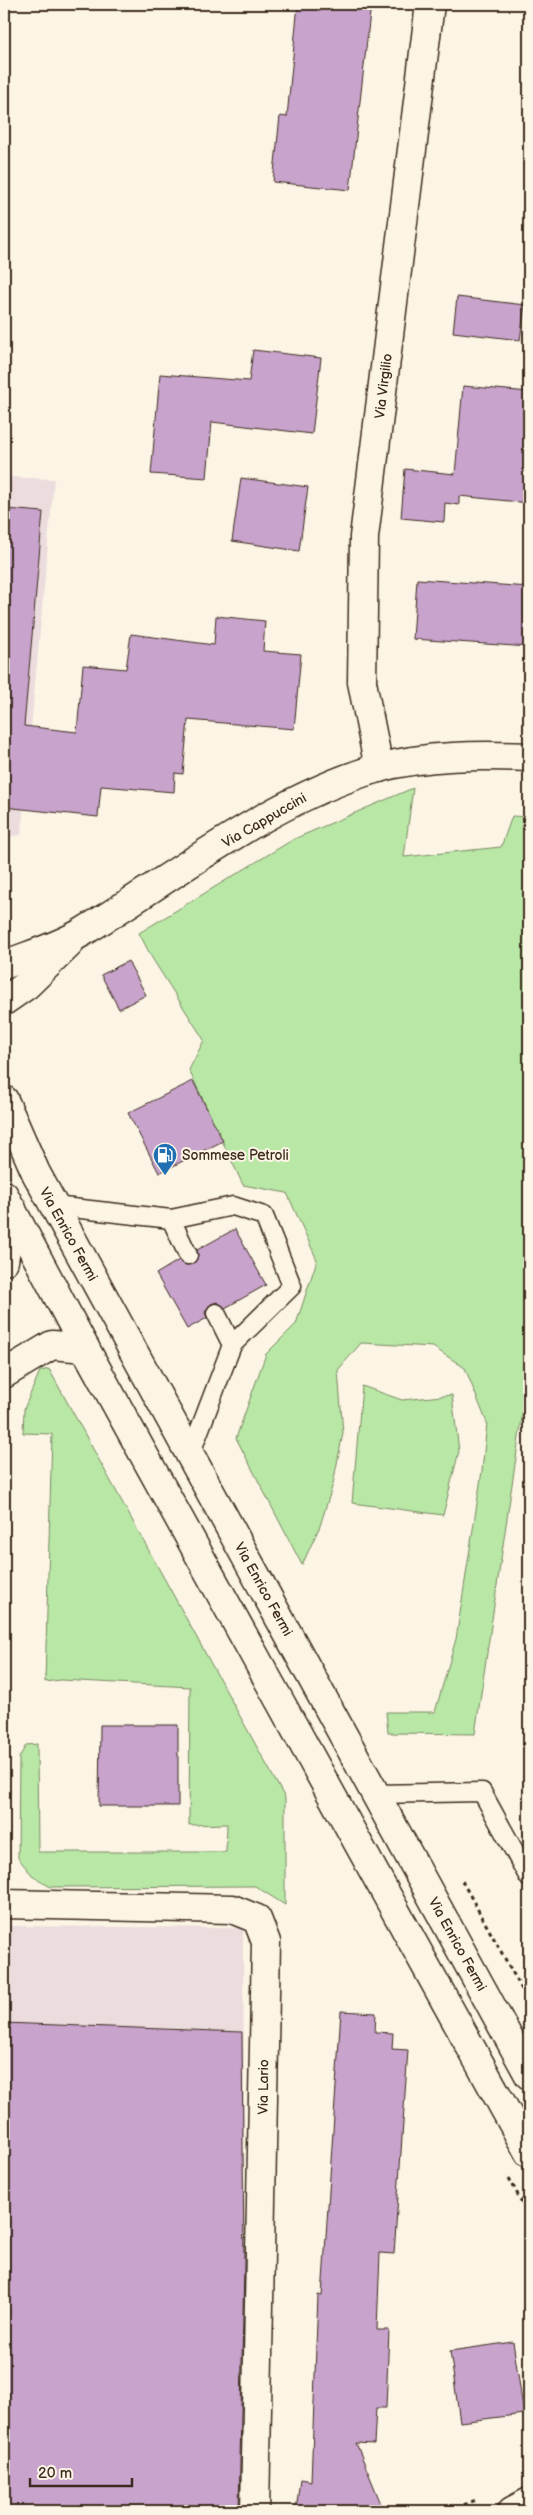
<svg xmlns="http://www.w3.org/2000/svg" width="533" height="2515" font-family="'Balsamiq Sans',sans-serif">
<rect width="100%" height="100%" fill="#fcf5e5"/>
<filter id="ink" filterUnits="userSpaceOnUse"><feTurbulence type="fractalNoise" baseFrequency=".02" numOctaves="2"/><feDisplacementMap in="SourceGraphic" scale="10" xChannelSelector="R" yChannelSelector="G"/><feConvolveMatrix kernelMatrix="1 2 1 2 8 2 1 2 1" color-interpolation-filters="sRGB"/></filter>
<g filter="url(#ink)">
<g fill="#ecdcde">
<polygon points="4,477 54,479 21,835 4,837"/>
<polygon points="4,1926 243,1928 246,2511 4,2511"/>
</g>
<g fill="#b8e7a6" stroke="#7a8862">
<polygon points="413,788 404,857 501,847 512,816 529,817 529,1370 475,1734 388,1733 386,1712 435,1712 456,1639 482,1471 487,1423 465,1368 433,1347 361,1343 338,1370 343,1433 333,1484 320,1526 302,1565 236,1438 266,1354 296,1324 317,1260 287,1193 243,1185 189,1070 204,1040 152,958 139,933 294,839"/>
<polygon points="49,1369 285,1798 285,1905 255,1886 50,1887 32,1875 18,1858 19,1758 26,1745 37,1744 38,1852 226,1852 227,1824 189,1825 190,1687 61,1680 45,1682 52,1434 23,1433 24,1409 40,1371"/>
<polygon points="362,1386 402,1400 452,1395 459,1451 443,1515 352,1503"/>
</g>
<g fill="#c8a3cc" stroke="#3b2a1e">
<polygon points="298,4 371,4 350,190 273,182 280,116 287,117"/>
<polygon points="457,297 525,305 520,340 453,332"/>
<polygon points="253,350 321,358 312,434 212,422 207,478 151,474 160,374 249,381"/>
<polygon points="463,386 529,392 529,503 459,496 459,505 445,503 444,522 401,518 405,469 455,474"/>
<polygon points="241,478 308,487 299,551 232,541"/>
<polygon points="6,509 43,512 24,726 77,732 83,665 126,669 131,634 214,645 216,616 265,621 263,651 301,654 294,729 188,720 183,774 175,773 174,792 101,786 98,817 4,807 4,534"/>
<polygon points="417,579 529,587 529,647 413,639"/>
<polygon points="128,961 146,995 119,1009 101,975"/>
<polygon points="193,1081 223,1141 159,1173 128,1113"/>
<polygon points="235,1229 266,1285 225,1308 217,1302 211,1304 205,1312 207,1318 187,1329 156,1274 179,1260 187,1265 193,1264 198,1256 197,1250"/>
<polygon points="100,1725 178,1725 178,1806 99,1806"/>
<polygon points="341,2011 376,2013 375,2032 393,2033 392,2049 408,2050 394,2254 380,2253 377,2330 389,2330 386,2408 376,2408 374,2444 356,2443 384,2511 296,2511 300,2479 311,2481 318,2295 322,2296"/>
<polygon points="4,2023 242,2032 244,2264 239,2511 4,2511"/>
<polygon points="513,2342 524,2414 460,2422 450,2351"/>
</g>
<g fill="none" stroke-linecap="round" stroke-linejoin="round">
<defs>
<g id="service">
<polyline points="54,1206 171,1219 188,1255"/>
<polyline points="171,1219 233,1206 264,1216 292,1286 232,1345"/>
<polyline points="190,1455 232,1345 216,1313"/>
<polyline points="376,1794 482,1792 529,1878"/>
</g>
<g id="minor">
<polyline points="379,768 362,682 364,537 430,4"/>
<path d="M4,965C29,955 57,947 81,933C178,875 269,800 378,768C426,755 480,755 529,757"/>
<polyline points="4,1001 27,985 69,944"/>
<polyline points="4,1261 12,1209"/>
<polyline points="4,1374 52,1345 85,1348"/>
<polyline points="4,1904 232,1909 257,1919 266,1942 255,2511"/>
</g>
<g id="tertiary">
<polyline points="4,1100 36,1173 529,2075"/>
<polyline points="4,1195 85,1348 529,2153"/>
<polyline points="512,2511 529,2502"/>
</g>
</defs>
<use href="#service" stroke="#3b2a1e" stroke-width="21"/>
<use href="#minor" stroke="#3b2a1e" stroke-width="31"/>
<use href="#tertiary" stroke="#3b2a1e" stroke-width="31"/>
<g stroke="#3b2a1e" stroke-width="3" stroke-dasharray="4 4" stroke-linecap="butt">
<polyline points="462,1881 529,2002"/>
<polyline points="509,2178 529,2216"/>
<polyline points="449,2511 478,2499"/>
</g>
<use href="#service" stroke="#fcf5e5" stroke-width="18"/>
<use href="#minor" stroke="#fcf5e5" stroke-width="28"/>
<use href="#tertiary" stroke="#fcf5e5" stroke-width="28"/>
</g>
</g>
<defs>
<symbol id="fuel-pin" viewBox="-11 -11 22 30"><path d="M0 17L-7.5 6A9.5 9.5 0 1 1 7.5 6Z" fill="#1f6fb2" stroke="#fcf5e5"/><path d="M-5.5-6h7V0h2V4h1.3V-2.5L3-4.5l.8-.8L6-3V5H2.5V1h-1V6h-7ZM-4.2-4.7v3.2H.2V-4.7Z" fill="#fff"/></symbol>
</defs>
<g fill-rule="evenodd">
<use href="#fuel-pin" x="151" y="1141" width="28" height="38"/>
</g>
<g text-anchor="middle" stroke-width="4" stroke-linejoin="round" paint-order="stroke">
<g font-size="14" fill="#3b2a1e" stroke="#fcf5e5">
<text transform="translate(383 386) rotate(-83)" y="5">Via Virgilio</text>
<text transform="translate(264 820) rotate(-30)" y="5">Via Cappuccini</text>
<text transform="translate(69 1234) rotate(61)" y="5">Via Enrico Fermi</text>
<text transform="translate(264 1589) rotate(61)" y="5">Via Enrico Fermi</text>
<text transform="translate(458 1944) rotate(61)" y="5">Via Enrico Fermi</text>
<text transform="translate(263 2087) rotate(-89)" y="5">Via Lario</text>
</g>
<g font-size="14" fill="#3b2a1e" stroke="#fcf5e5" text-anchor="start">
<text x="182" y="1160">Sommese Petroli</text>
</g>
</g>
<rect width="533" height="2515" fill="none" stroke="#fcf5e5" stroke-width="20"/>
<rect x="10" y="10" width="513" height="2495" fill="none" stroke="#3b2a1e" stroke-width="2" filter="url(#ink)"/>
<path d="M30 2478v8h102v-8" fill="none" stroke="#3b2a1e" stroke-width="2.5"/>
<text x="38" y="2478" font-size="15" fill="#3b2a1e" stroke="#fcf5e5" stroke-width="4" paint-order="stroke">20 m</text>
</svg>
